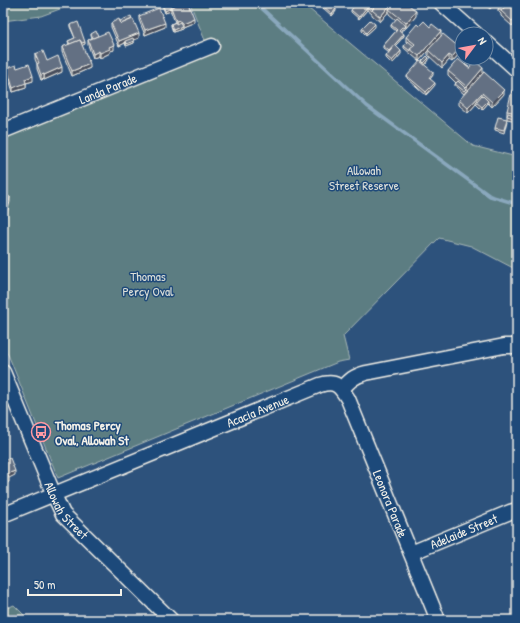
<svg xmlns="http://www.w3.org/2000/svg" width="520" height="623" font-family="'Patrick Hand',sans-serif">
<rect width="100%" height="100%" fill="#2d527c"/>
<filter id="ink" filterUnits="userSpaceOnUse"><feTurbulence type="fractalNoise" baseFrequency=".025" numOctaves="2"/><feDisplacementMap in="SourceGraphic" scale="8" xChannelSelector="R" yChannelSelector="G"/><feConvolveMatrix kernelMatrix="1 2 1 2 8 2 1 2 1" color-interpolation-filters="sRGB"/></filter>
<g filter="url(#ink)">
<g fill="#5c7d82" stroke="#a8b7b5">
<polygon points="3,3 76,3 41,16 3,21"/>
<polygon points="190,3 302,3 473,146 517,157 517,270 471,246 439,238 343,336 349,360 338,362 58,478 3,342 3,138 210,53"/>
<polygon points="14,605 29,620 3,620 3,610"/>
</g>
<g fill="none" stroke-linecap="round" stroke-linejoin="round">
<polyline stroke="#8aa8bd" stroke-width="3.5" points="256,3 367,106 490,196 517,204"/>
<defs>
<g id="street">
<polyline points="441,3 476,34"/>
<polyline points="486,42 517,70"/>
<path id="s1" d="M3,131L212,46"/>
<path id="s2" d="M3,372L54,495L63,514L171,620"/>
<path d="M342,389C350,380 354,376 366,373L504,346H517"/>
<path id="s3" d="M3,515L320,385C336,380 340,386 348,399L438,620"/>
<path id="s4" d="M411,553L510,512L517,510"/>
</g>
</defs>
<use href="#street" stroke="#f4f1e8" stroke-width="17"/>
<use href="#street" stroke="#1f4a7a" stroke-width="14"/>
</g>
<g fill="#566071" stroke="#f4f1e8">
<polygon points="161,3 170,3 171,7 176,5 176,4 194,22 182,27 182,29 173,32 171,26 171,24 175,22 171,12 171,11 165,13"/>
<polygon points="364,3 407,3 416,16 404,30 402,29 401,31 404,36 395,46 401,54 392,64 386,58 386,56 389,53 383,48 383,46 396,31 391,27 391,25 396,20 389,14 389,11 380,22 372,15 372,14 367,10 359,19 351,12 351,10"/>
<polygon points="483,3 496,3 490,9"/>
<polygon points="503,3 517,3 517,21 512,26 501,16 501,14 498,11 498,9"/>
<polygon points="322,5 336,11 332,16 322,7"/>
<polygon points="139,16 165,27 145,35 139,20"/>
<polygon points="120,21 139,38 134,40 134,43 126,46 125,43 119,46 111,27 111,23"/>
<polygon points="70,25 85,44 82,45 90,68 72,76 62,52 62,47 69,45 68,41 75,38 70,27"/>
<polygon points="419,26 441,36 419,61 404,48 404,46 407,42 406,42 406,37"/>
<polygon points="375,27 366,35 362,31 362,28"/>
<polygon points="91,34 98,36 114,50 110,51 110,53 100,58 99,56 93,58 88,45 88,40 92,38 91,36"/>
<polygon points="428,50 460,53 452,62 449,60 442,68 428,55"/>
<polygon points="35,54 47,61 62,72 44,80 44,79 41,80 37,69 37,64 35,59"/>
<polygon points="429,60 425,65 433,75 430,79 435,85 426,95 407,78 407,76 422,63 422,61"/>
<polygon points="465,65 470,68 483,73 504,94 492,107 488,103 482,110 476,104 468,113 459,105 459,100 467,92 466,91 464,94 455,86 455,84 456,83 448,75 448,71"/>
<polygon points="7,68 17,68 33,81 26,83 26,88 13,92 7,73"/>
<polygon points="3,77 7,93 7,98 3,98"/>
<polygon points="517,92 517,121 507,119 507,111"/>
<polygon points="507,121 504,133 495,130 495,128"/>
</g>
<g fill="#464e5c" stroke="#f4f1e8">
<polygon points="392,3 396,3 389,9 389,11 380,22 380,17"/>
<polygon points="491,3 496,3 490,9 490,4"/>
<polygon points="367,7 367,10 359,19 359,17"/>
<polygon points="171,8 171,11 165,13 165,11"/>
<polygon points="336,9 336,11 332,16 332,14"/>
<polygon points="416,11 416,16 406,28 406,23"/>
<polygon points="517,16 517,21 512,26 512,21"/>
<polygon points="194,18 194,22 182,27 182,29 173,32 173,30 182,26 182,23"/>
<polygon points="180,20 180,24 176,26 176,21"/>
<polygon points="165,23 165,27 145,35 145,30"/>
<polygon points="375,24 375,27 366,35 366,33"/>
<polygon points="441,31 441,36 419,61 419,56"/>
<polygon points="139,33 139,38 126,43 125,41 125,43 119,46 119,41"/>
<polygon points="404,34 404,36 389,53 389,51"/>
<polygon points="134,41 134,43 126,46 126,44"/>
<polygon points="85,42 85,44 81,46 81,43"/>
<polygon points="114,45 114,50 110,51 110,53 100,58 100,53 109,47"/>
<polygon points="460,48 460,53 452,62 452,57"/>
<polygon points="99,51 99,56 93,58 93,54"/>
<polygon points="401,51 401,54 392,64 392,61"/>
<polygon points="449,55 449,60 442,68 442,63"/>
<polygon points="429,58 429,60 424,66 424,63"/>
<polygon points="90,64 90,68 72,76 72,71"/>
<polygon points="62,67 62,72 44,80 44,75"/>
<polygon points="483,68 483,73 467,92 467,87"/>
<polygon points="433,72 433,75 429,80 429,78"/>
<polygon points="44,74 44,79 41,80 41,75"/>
<polygon points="33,76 33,81 26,83 26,88 13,92 13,88 25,79"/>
<polygon points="435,83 435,85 426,95 426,92"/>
<polygon points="504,90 504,94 492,107 492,102"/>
<polygon points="482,93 482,97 476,102 476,104 468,113 468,108"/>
<polygon points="488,101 488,103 482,110 482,107"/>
<polygon points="10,197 10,202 3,227 3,222"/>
<polygon points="15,471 15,475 9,478 9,482 3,484 3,479 7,474"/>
</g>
<g fill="#647083" stroke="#f4f1e8">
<polygon points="162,3 170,3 171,7 171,8 165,11"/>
<polygon points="181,3 188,3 194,18 182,23 180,20 176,21 171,7"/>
<polygon points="323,3 330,3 336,9 332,14 322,5"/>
<polygon points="357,3 362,3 363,4 364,3 366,3 373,9 372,11 367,7 359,17 351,10"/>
<polygon points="369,3 392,3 380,17 372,10 374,8"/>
<polygon points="394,3 407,3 416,11 406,23 389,9"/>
<polygon points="503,3 506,5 501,11 498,9"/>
<polygon points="507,3 517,3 517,16 512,21 501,11 508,4"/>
<polygon points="159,8 165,23 145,30 139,16"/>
<polygon points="131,16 132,19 121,24 120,21"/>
<polygon points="397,18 406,26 404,28 402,27 399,30 404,34 389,51 383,46 397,30 391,25"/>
<polygon points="119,19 121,24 133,19 139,33 119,41 111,23"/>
<polygon points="370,20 375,24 366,33 362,28"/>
<polygon points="424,21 430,27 432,24 441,31 419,56 410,49 415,44 406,37 417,24 419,26"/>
<polygon points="78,22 85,42 82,43 80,40 70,44 68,41 75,38 70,25"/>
<polygon points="176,22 176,24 180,22 182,26 173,30 171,24"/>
<polygon points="96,31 98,36 93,38 91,34"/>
<polygon points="108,32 114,45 109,47 110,49 100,53 99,51 93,54 88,40"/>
<polygon points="443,34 460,48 452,57 449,55 442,63 428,50"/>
<polygon points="133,38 134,41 126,44 125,41"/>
<polygon points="80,40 90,64 72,71 62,47"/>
<polygon points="408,41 414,46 410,49 410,51 404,46"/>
<polygon points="395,45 401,51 392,61 386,56"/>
<polygon points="43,51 47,61 58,56 62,67 44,75 44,74 41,75 37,64 39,63 35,54"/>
<polygon points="427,56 429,58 424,63 422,61"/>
<polygon points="458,59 469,68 475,61 483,68 467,87 448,71"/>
<polygon points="420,61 433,72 429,78 435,83 426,92 407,76"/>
<polygon points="29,64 33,76 25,79 26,83 13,88 7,68 16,65 17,68"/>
<polygon points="465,64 470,68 469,68 465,65"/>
<polygon points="484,72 504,90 492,102 482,93 468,108 459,100"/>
<polygon points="3,77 7,93 3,94"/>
<polygon points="458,81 466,89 464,91 455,84"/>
<polygon points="512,90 517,92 517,113 507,111"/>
<polygon points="482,95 488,101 482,107 476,102"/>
<polygon points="508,113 517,116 517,119 507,116"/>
<polygon points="498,117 507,119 504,130 495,128"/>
<polygon points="3,195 10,197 3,222"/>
<polygon points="10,458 15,471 7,474 9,477 3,479 3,460"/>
</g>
</g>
<defs>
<symbol id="bus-ring" viewBox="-11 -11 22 22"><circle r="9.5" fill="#1f4a7a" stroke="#ff9aa2" stroke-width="1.5"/><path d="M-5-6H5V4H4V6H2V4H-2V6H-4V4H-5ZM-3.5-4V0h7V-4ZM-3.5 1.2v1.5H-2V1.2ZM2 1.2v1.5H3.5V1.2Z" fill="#ff9aa2"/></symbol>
</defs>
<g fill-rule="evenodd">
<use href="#bus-ring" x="30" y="421" width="22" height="22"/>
</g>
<g text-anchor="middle" stroke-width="3" stroke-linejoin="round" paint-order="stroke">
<g font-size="13" fill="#f4f1e8" stroke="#1f4a7a">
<text dy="5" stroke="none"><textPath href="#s1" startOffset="113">Landa Parade</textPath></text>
<text dy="5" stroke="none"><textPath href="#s3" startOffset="275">Acacia Avenue</textPath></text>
<text dy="5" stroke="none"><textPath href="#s3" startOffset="491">Leonora Parade</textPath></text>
<text dy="5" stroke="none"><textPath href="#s2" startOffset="153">Allowah Street</textPath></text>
<text dy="5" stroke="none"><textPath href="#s4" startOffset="57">Adelaide Street</textPath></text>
</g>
<g font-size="13" fill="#dde0d9" stroke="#1f4a7a">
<text x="364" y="175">Allowah<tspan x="364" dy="15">Street Reserve</tspan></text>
<text x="148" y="281">Thomas<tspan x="148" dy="15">Percy Oval</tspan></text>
</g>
<g font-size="13" font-weight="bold" fill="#f4f1e8" stroke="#1f4a7a" text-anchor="start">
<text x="55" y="430">Thomas Percy<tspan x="55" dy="15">Oval, Allowah St</tspan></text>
</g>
</g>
<rect width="520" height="623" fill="none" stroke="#1f4a7a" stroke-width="16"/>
<rect x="8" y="8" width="504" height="607" fill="none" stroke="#f4f1e8" stroke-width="1.5" filter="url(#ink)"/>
<g transform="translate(474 46) rotate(58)"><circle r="19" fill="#1f4a7a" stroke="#748da6"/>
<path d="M0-3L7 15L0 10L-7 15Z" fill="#ff9aa2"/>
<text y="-6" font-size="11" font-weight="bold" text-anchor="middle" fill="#f4f1e8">N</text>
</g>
<path d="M28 589v6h93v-6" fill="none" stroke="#f4f1e8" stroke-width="2"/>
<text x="34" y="589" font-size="12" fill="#f4f1e8" stroke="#1f4a7a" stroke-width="3" paint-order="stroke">50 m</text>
</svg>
